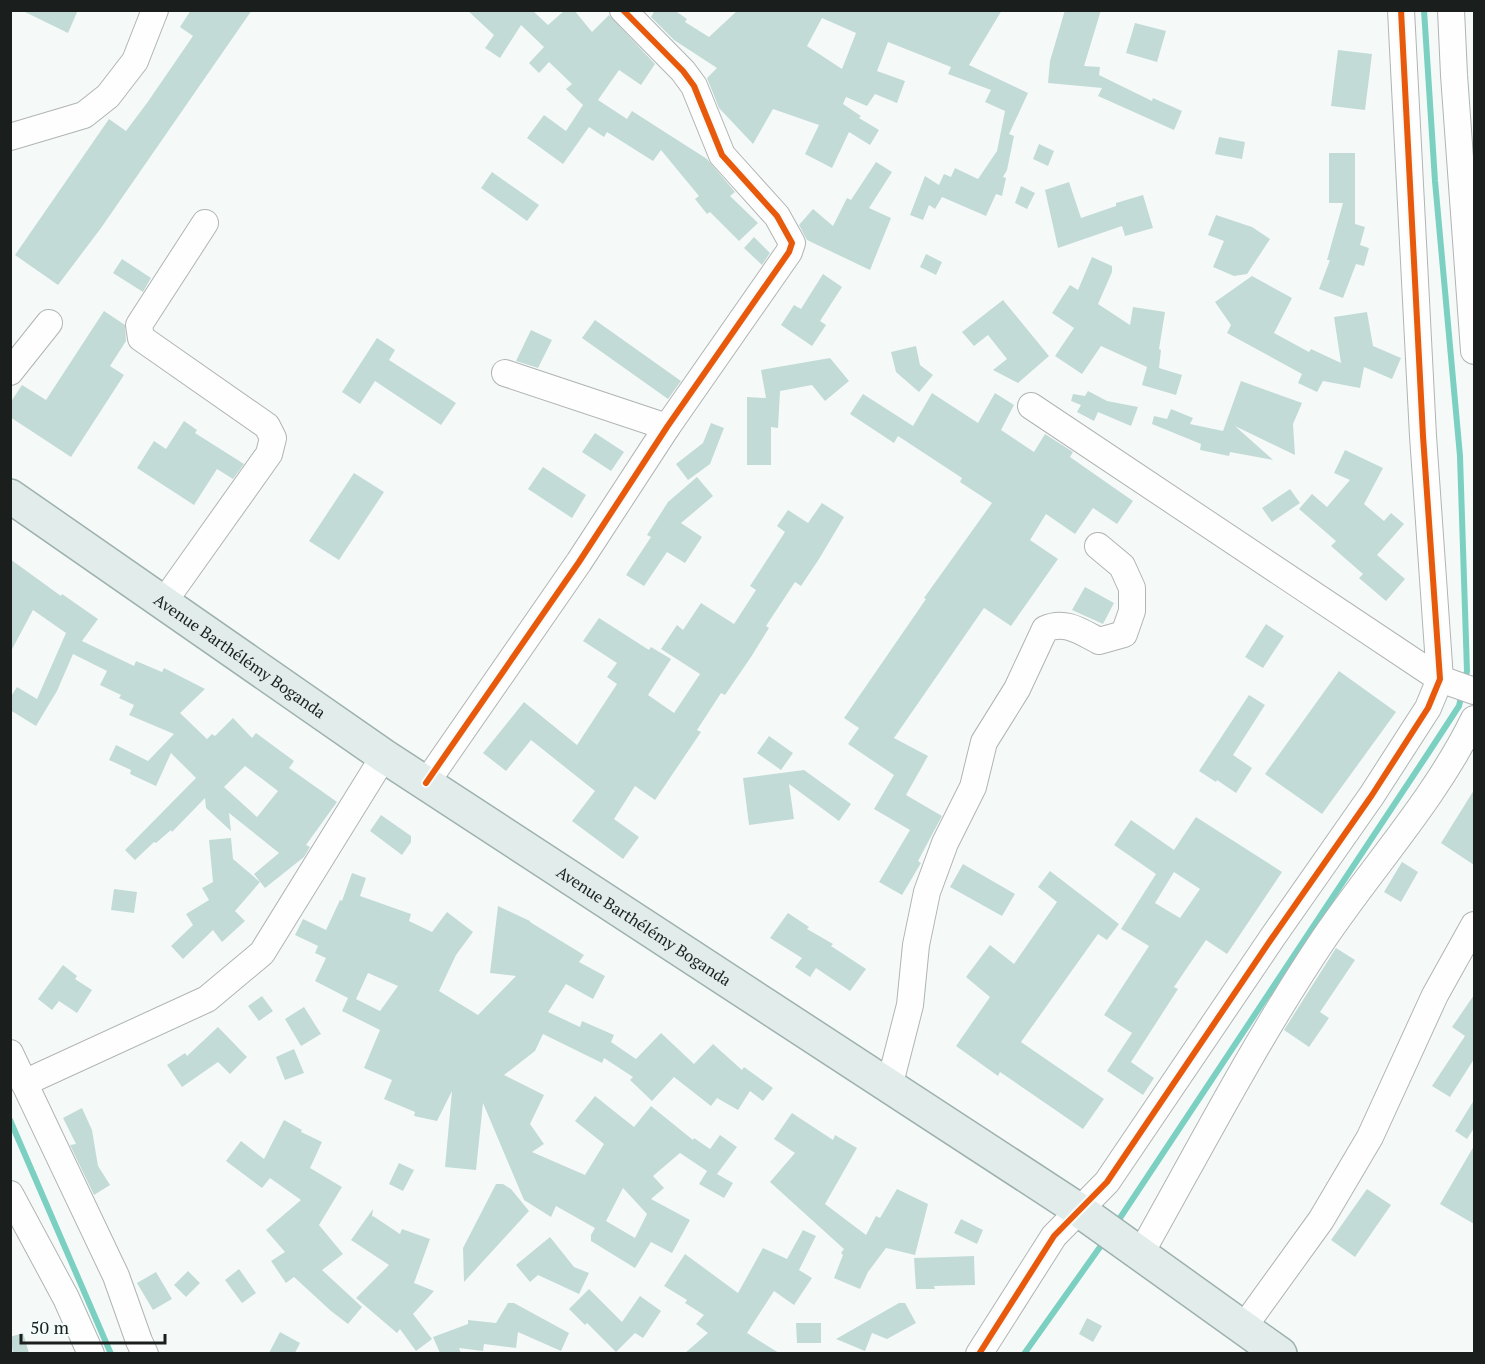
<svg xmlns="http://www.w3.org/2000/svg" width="1485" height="1364" font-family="'PT Serif',serif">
<rect width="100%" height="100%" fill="#f5faf9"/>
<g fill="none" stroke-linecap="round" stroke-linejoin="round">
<g stroke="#7cd0c1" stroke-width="6">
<polyline points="1424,10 1435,181 1460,456 1467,671 1465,680"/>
<polyline points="10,1120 111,1354"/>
<polyline points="1116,1224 1427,755 1459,706 1462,693"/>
<polyline points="1024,1354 1105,1240"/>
</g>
</g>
<g fill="#c2dbd6" fill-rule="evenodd">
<polygon points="21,10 78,10 68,33"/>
<polygon points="191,10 252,10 101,228 58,285 15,255 109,119 126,131 147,103 193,36 180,27"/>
<polygon points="467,10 532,10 548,25 565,10 574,10 592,32 609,15 655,64 641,85 619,70 598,100 627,119 632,111 707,159 735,192 730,196 758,223 739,241 710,212 707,214 695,199 699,196 661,150 653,161 607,132 604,137 589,127 563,164 527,138 544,115 566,131 583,105 566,89 572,84 549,62 539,73 529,63 544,47 521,25 500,58 485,48 494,35"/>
<path d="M655,10H674L687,19L685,22L709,37L738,10H1002L969,65L1028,93L1009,134L1014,136L1007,170L1003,177L1006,178L1002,196L996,194L986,216L942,197L935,209L929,205L923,220L910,215L925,176L939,185L944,174L951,177L955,168L978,179L997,151L1005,111L985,102L991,90L948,74L951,67L888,42L877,71L905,81L897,103L875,94L867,106L846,97L843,104L861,116L859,118L879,130L870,145L849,132L832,168L805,154L819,125L773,109L753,144L719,108L707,78L717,68L674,40L651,17ZM822,18L856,33L842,69L807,46Z"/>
<polygon points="1065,10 1101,10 1084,66 1100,67 1099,75 1152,101 1153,98 1182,111 1174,130 1098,96 1102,88 1048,83 1050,61"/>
<polygon points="1135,23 1166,31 1157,62 1126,53"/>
<polygon points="1338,50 1372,54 1365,110 1331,106"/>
<polygon points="1219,137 1245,142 1242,159 1215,154"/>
<polygon points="1039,144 1054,151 1048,166 1033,159"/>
<polygon points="1329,153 1355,153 1355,224 1365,227 1360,245 1369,248 1364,266 1356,264 1343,298 1319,289 1330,260 1327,260 1343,203 1329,203"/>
<polygon points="876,162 892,172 869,208 891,218 870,270 807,240 799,225 813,209 833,226 847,198 851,200"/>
<polygon points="492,172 539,205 527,221 481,188"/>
<polygon points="1069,182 1081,218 1116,206 1116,203 1143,195 1153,228 1125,236 1122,226 1058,248 1045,190"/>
<polygon points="1021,186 1035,193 1027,209 1015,203"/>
<polygon points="1216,215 1252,227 1270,239 1247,274 1234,276 1213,267 1224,241 1208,235"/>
<polygon points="754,237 770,253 762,265 744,248"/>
<polygon points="926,254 942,262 936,275 920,267"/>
<polygon points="1092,257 1112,266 1112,272 1098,304 1130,325 1133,307 1165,312 1159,349 1161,350 1159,368 1182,375 1176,395 1142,385 1147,367 1101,346 1082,374 1055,356 1074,328 1052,313 1070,285 1078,290"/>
<polygon points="122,259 151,278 143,292 113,273"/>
<polygon points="823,274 842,287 820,321 826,325 812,346 781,325 794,305 801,309"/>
<polygon points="1252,276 1292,298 1274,333 1309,352 1311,349 1341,363 1334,317 1367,312 1373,346 1401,358 1392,379 1364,367 1360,388 1323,381 1317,392 1298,383 1302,374 1227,333 1231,325 1215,302"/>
<polygon points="1003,300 1049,356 1018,383 993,370 1007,359 988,335 974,346 962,332"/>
<polygon points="104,311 125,325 126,341 110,366 124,375 71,457 10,417 10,403 22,385 46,400"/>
<polygon points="595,320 681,381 668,399 582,338"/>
<polygon points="531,330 552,340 538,368 516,361"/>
<polygon points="377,338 395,350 389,360 456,403 441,425 375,381 360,404 342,392"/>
<polygon points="916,346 920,365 933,375 919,392 896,372 891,352"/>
<polygon points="830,358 849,381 825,401 812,385 780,391 778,428 771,427 771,465 747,465 747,397 766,398 761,370"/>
<polygon points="1241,381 1302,403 1293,424 1295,455 1235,426 1273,460 1230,452 1229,456 1200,450 1201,444 1152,424 1154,416 1167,419 1171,409 1193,418 1190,424 1223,431"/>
<polygon points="1088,391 1107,401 1138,407 1131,426 1098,412 1094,421 1077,412 1081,405 1071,401 1073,394 1085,396"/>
<polygon points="932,393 978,423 995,393 1014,405 1001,430 1034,452 1045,434 1073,452 1070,457 1133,501 1117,524 1093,508 1075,534 1046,514 1030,540 1058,559 1011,626 984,608 894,738 928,756 906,795 942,816 918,861 921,863 902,895 879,882 910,830 874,809 894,775 848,744 859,728 844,718 926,599 924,598 992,503 960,482 962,478 898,436 894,443 850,414 863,394 913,426"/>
<polygon points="184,421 197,430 195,433 244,464 233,479 217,469 194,505 137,468 154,441 166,449"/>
<polygon points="711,423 724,428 710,464 688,480 676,464 703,443"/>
<polygon points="595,433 624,452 611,471 582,452"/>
<polygon points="1345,450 1383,468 1364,504 1384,521 1391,513 1404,524 1377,555 1405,579 1386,601 1359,578 1363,574 1331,546 1336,541 1299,509 1312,494 1327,507 1350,480 1334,473"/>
<polygon points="543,467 586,495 572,518 528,489"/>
<polygon points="354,473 384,492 339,560 309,541"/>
<polygon points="697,477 713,496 681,523 702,537 685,563 667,552 644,586 626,575 651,537 647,535 668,502"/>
<polygon points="1290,489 1300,503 1272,522 1262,508"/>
<polygon points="822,503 844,517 819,559 801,586 795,582 766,626 769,628 751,657 725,695 721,693 697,730 701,732 655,800 635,786 614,819 639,837 623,859 572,821 595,791 531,740 506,771 483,753 524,702 577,745 617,684 607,677 617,663 583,641 599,618 649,650 651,647 671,659 648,695 674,713 700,674 661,649 677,625 683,630 701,603 734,624 756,590 750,586 785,532 777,526 788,510 808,523"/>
<path d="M10,559L61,596L62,594L98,619L82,641L134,666L136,661L162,672L164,668L205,689L180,713L207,739L212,734L215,736L233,718L252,738L256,733L294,761L289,768L337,802L306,845L310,847L304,857L265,888L254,874L279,853L229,813L231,831L206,808L205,798L172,832L171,830L156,843L154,842L135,860L125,850L196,778L171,753L156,786L130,774L131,770L109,760L116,745L148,761L174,734L129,715L134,705L119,698L121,695L100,685L107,671L73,654L57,691L36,726L10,710V698L17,687L37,699L66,633L33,610L10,653ZM245,766L278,791L257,817L224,787Z"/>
<polygon points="1085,587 1114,603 1103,624 1072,610"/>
<polygon points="1266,624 1284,636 1263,668 1245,657"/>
<polygon points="1339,671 1396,712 1322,814 1265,774"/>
<polygon points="1249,695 1265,705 1233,755 1252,768 1236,793 1217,780 1216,782 1199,771"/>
<polygon points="769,736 793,753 781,770 757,753"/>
<polygon points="804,770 851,804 839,821 789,784 794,819 749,825 743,778"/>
<polygon points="1474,790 1474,865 1441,843"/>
<polygon points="381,815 411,836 411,842 402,855 370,831"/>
<path d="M1196,817L1282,872L1227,954L1206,940L1174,987L1178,989L1131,1062L1154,1078L1143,1095L1107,1071L1132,1033L1104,1015L1149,946L1121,929L1156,874L1114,845L1131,820L1174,850ZM1174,872L1200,889L1180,918L1155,903Z"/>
<polygon points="231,838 233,859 260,882 235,911 245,921 222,942 213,930 183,959 171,946 193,925 186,914 209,900 202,888 213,882 209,840"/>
<polygon points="1402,862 1418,872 1401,902 1384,892"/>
<polygon points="963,864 1015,894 1002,916 950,887"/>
<polygon points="1050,871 1119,924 1107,940 1098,934 1021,1042 1104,1099 1083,1129 1000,1072 998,1076 956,1046 990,997 966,977 990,945 1014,964 1057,902 1038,887"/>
<path d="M352,873L366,878L360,896L411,914L409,921L432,932L447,912L473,932L456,955L439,991L478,1015L516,976L490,973L498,906L530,921V922L584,955L579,962L605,976L593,999L566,984L548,1012L580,1027L582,1021L614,1035L611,1042L636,1059L661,1033L694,1064L713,1044L742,1070L744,1067L773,1088L763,1101L750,1091L738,1110L717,1098L711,1106L674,1077L652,1101L630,1080L633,1077L604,1058L602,1063L543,1034L535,1051L504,1075L544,1095L530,1124L544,1144L532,1152L585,1175L604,1144L575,1121L595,1096L634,1127L651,1106L693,1140L694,1138L710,1149L720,1135L737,1147L717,1174L733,1183L724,1198L699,1184L707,1171L680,1153L653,1176L664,1188L651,1199L690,1220L672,1253L651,1242L635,1268L591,1241V1235L595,1228L556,1206L551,1217L524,1200L483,1103L476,1170L445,1167L452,1091L437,1121L414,1116L415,1112L384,1099L392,1080L364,1068L380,1030L342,1011L348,998L315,981L326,958L315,953L318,946L295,935L303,919L326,930L340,900L342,901ZM368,973L398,986L380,1011L356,999ZM623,1188L647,1214L635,1238L606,1221Z"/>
<polygon points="114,889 137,892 134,913 111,910"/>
<polygon points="788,913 809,927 807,929 833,944 831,946 866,969 850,991 816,968 810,977 795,967 802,958 770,938"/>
<polygon points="1336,948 1355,960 1320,1012 1329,1018 1309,1047 1284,1030"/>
<polygon points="63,965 77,976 75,979 92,990 77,1013 59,1001 52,1010 38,999"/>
<polygon points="1474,995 1474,1059 1450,1097 1432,1086 1465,1036 1452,1027"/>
<polygon points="262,996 273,1011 259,1021 248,1006"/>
<polygon points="304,1007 321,1034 301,1046 285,1019"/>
<polygon points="218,1027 247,1057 230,1074 218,1062 182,1087 167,1065 185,1053 187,1056"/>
<polygon points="294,1049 304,1073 285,1080 276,1057"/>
<polygon points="1474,1100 1474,1128 1467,1139 1455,1131"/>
<polygon points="82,1108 92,1130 98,1166 110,1185 94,1195 70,1145 76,1144 63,1118"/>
<polygon points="792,1113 833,1140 835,1135 857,1148 825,1204 866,1235 876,1216 880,1218 897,1189 928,1204 915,1255 886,1248 868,1272 860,1289 834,1278 843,1255 841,1253 844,1249 770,1182 795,1153 774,1139"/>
<polygon points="284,1120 302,1130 301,1132 322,1142 310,1168 342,1187 319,1225 343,1254 322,1270 362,1307 348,1324 331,1311 294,1277 286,1283 271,1261 285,1252 266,1230 301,1200 270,1178 262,1188 226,1161 241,1141 264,1159"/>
<polygon points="1474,1146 1474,1224 1440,1204"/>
<polygon points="399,1163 414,1170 403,1191 389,1184"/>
<polygon points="496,1184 503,1184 511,1189 529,1211 464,1282 463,1248"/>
<polygon points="1367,1189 1391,1205 1355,1257 1331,1240"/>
<polygon points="373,1209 372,1217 373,1216 400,1234 402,1229 430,1239 414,1283 434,1291 413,1314 432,1339 416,1351 400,1329 397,1333 356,1298 389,1265 351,1240"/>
<polygon points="961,1219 983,1230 977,1244 954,1233"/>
<polygon points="803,1230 816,1236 799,1270 812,1278 794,1305 774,1291 747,1333 779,1353 685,1353 708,1333 696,1324 704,1315 685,1303 687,1300 664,1286 685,1254 738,1293 763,1248 787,1259"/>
<polygon points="550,1237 574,1267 589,1273 579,1294 538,1275 530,1282 516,1265"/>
<polygon points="974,1256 975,1285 934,1286 935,1289 916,1289 914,1258"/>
<polygon points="239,1269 256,1293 242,1303 225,1280"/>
<polygon points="188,1271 200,1283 186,1297 174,1285"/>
<polygon points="156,1272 172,1299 153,1310 137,1283"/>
<polygon points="589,1289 622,1322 640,1296 661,1311 643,1338 635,1333 616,1352 587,1323 585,1325 569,1309"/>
<polygon points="508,1303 514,1303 569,1333 561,1351 518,1332 516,1348 484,1344 483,1351 459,1348 461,1353 440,1353 433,1337 468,1324 468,1320 496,1323"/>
<polygon points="899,1303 905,1303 916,1323 887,1339 872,1333 865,1351 836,1339"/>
<polygon points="1087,1318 1102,1326 1093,1342 1079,1334"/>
<polygon points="796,1323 821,1323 821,1343 797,1343"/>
<polygon points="280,1332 300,1343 295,1353 269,1353"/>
<polygon points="23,1333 29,1353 13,1353 10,1337"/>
</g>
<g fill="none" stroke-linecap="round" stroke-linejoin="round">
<defs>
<g id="minor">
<polyline points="1451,10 1454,75 1474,351"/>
<polyline points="10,137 84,115 108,96 135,61 155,10"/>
<polyline points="10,372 49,323"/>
<polyline points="505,373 667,427"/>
<polyline points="1031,406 1440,679 1474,691"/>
<polyline points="163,603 269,454 273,438 267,426 141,338 139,325 205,223"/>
<polyline points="426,783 579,562 667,427 789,252 792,243 777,216 722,155 694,86 683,71 623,10"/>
<polyline points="10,1053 116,1276 139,1341 145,1354"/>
<polyline points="24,1083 207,999 262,953 384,756"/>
<path d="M889,1087L910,1005L916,945L927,892L945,843L973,787L984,742L1017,689L1045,629C1065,620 1080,631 1099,641L1124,634L1132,611V588L1122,566L1098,546"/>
<polyline points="10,1194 66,1298 91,1354"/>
<path d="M1141,1253C1200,1148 1256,1040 1323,940C1373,866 1435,799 1474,719"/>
<polyline points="1243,1328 1321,1220 1370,1137 1435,995 1474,925"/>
<polyline points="979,1354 1054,1236 1107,1182 1272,938 1372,795 1428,708 1440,679 1423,436 1401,10"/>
</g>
<g id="major">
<path id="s1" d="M10,496L384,756L1079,1210L1280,1354"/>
</g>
</defs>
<use href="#minor" stroke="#b0b4b3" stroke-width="28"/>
<use href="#major" stroke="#9db1ae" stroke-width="36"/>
<use href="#minor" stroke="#fefefe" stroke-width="26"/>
<use href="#major" stroke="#e1eceb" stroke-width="33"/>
<defs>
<g id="cycleway">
<polyline points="426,783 579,562 667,427 789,252 792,243 777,216 722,155 694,86 683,71 623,10"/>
<polyline points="979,1354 1054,1236 1107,1182 1272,938 1372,795 1428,708 1440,679 1423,436 1401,10"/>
</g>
</defs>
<use href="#cycleway" stroke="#f3fcfa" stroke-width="10"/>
<use href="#cycleway" stroke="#e8590c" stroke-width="6"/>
</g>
<g text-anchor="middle" stroke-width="6" stroke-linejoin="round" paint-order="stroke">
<g font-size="16" fill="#1a1e1d" stroke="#f3fcfa">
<text dy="6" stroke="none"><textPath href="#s1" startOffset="280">Avenue Barthélémy Boganda</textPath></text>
<text dy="6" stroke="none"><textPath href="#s1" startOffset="766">Avenue Barthélémy Boganda</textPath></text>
</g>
</g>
<rect width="1485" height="1364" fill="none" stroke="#1a1e1d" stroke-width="24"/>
<path d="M21 1334v9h144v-9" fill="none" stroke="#1a1e1d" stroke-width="3"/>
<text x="30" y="1334" font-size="18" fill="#1a1e1d" stroke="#f3fcfa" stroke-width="4.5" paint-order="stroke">50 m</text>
</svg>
